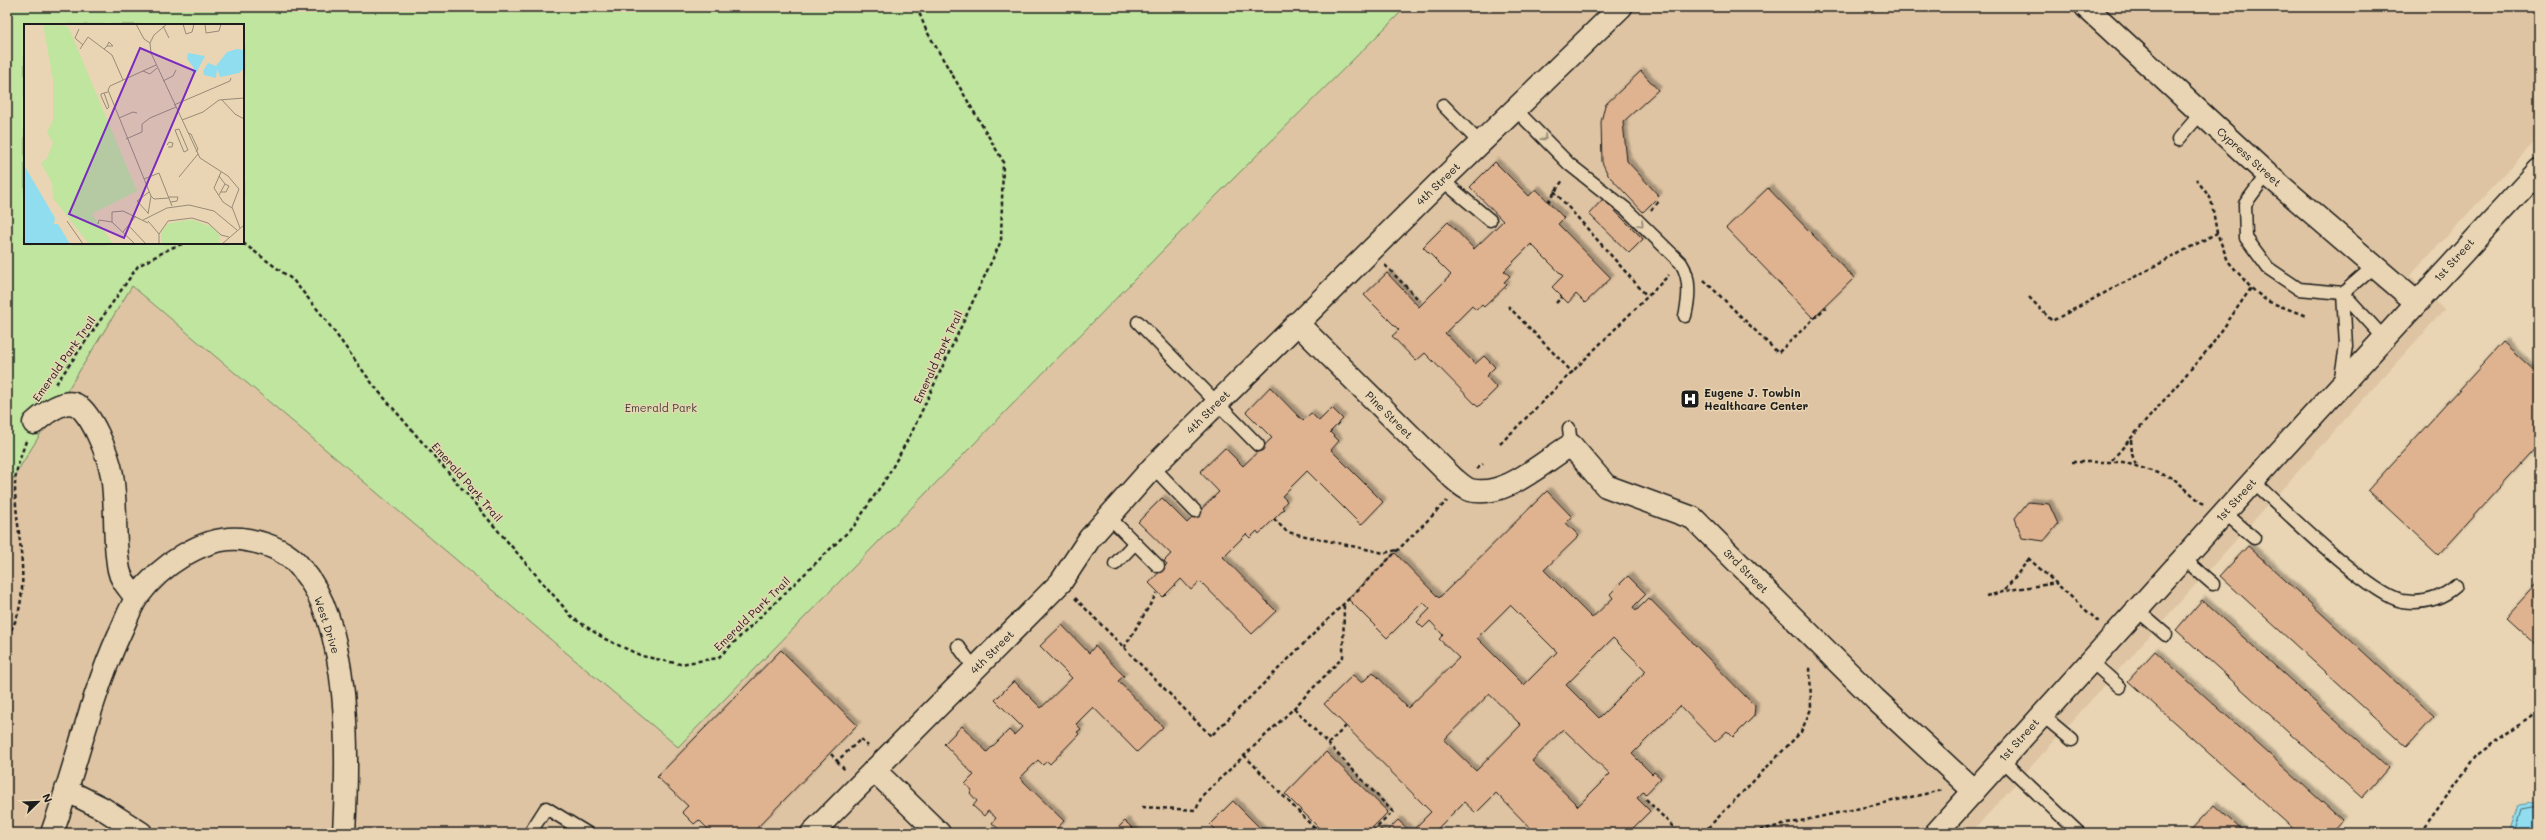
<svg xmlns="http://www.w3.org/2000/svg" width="2546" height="840" font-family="Mali,sans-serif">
<defs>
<filter id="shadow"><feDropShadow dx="3.5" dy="-3.5" stdDeviation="1" flood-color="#0004"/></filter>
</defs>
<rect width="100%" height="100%" fill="#e9d5b3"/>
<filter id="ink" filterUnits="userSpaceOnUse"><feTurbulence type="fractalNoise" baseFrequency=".025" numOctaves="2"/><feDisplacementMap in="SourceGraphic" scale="8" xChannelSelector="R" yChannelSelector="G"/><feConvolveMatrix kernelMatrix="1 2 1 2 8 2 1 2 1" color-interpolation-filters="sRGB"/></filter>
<g filter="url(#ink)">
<polygon fill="#dec4a2" points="1406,7 2539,7 2539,137 2410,276 2444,310 1971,833 7,833 7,488 131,286 678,747 1216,196"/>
<path fill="#c0e59f" stroke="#6e805e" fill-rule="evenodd" d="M7,7H1406L1216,196L678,747L132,286L7,488ZM25,25H243V243H25Z"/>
<polygon fill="#8fddef" stroke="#61909b" points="2539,802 2539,833 2510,833 2519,805"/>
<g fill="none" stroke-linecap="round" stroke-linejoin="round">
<polyline stroke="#4a6970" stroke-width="1" points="2515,833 2522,809 2539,806"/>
</g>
<g fill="#dfb390" stroke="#1c1c1c" fill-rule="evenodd" filter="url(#shadow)">
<polygon points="1641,71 1658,90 1623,122 1627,161 1659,196 1643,212 1608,175 1602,162 1601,122 1605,105"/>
<polygon points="1495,162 1529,196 1536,189 1564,218 1558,224 1611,278 1585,303 1576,294 1568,303 1552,287 1563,276 1531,244 1504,271 1510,276 1504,282 1507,285 1484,307 1482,305 1476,310 1472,306 1445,333 1475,364 1484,356 1495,367 1486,376 1497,388 1478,407 1425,353 1416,361 1392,336 1399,330 1364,295 1387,273 1419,307 1451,275 1423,247 1448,222 1474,249 1503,221 1470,187"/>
<polygon points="1768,188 1854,278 1813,318 1726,228"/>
<polygon points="1603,199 1643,239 1629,253 1589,214"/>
<polygon points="2503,342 2539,375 2539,444 2438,555 2368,490"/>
<polygon points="1270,387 1303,421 1311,413 1319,421 1332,408 1343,419 1330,432 1339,441 1331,450 1383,502 1361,525 1307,471 1282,496 1287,501 1282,507 1284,509 1259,534 1257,531 1250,538 1246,534 1223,557 1276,611 1252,634 1200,581 1191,590 1181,579 1163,597 1149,583 1167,564 1164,561 1171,554 1138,522 1162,498 1187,523 1219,492 1200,472 1225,448 1243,466 1272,438 1246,412"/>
<path d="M1547,491L1572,517L1566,523L1579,536L1544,570L1592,618L1613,598L1610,594L1628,576L1646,594L1633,607L1636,611L1649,598L1755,706L1754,716L1733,737L1727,731L1715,742L1680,706L1632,754L1652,774L1654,772L1661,778L1645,795L1643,792L1637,798L1650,811L1628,833H1535L1496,793L1476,813L1464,802L1433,833H1377L1381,829L1385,833L1398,820L1411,832L1431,812L1324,704L1353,675L1362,683L1373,672L1408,708L1459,658L1439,639L1443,635L1430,621L1423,628L1417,622L1430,609L1423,602L1387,638L1348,599L1395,553L1439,598ZM1510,605L1557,652L1524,685L1477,638ZM1613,638L1646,671L1599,718L1566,685ZM1489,694L1521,725L1476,771L1444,740ZM1563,729L1610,774L1578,806L1532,761Z"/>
<polygon points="2028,502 2049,504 2058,524 2044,541 2022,538 2015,518"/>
<polygon points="2248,546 2434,717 2407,747 2220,576"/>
<polygon points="2539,581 2539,647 2506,617"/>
<polygon points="2202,600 2388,768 2362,798 2176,630"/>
<polygon points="1062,625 1089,653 1095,646 1124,676 1118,681 1163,727 1137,752 1093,707 1076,724 1081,729 1077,732 1079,734 1050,764 1047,761 1043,765 1038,760 1020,778 1064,821 1053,833 1003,833 992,823 996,818 988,811 984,816 973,806 977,801 970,793 972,790 965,784 974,775 944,744 962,726 987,752 1009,730 1014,735 1022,727 995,700 1014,681 1041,708 1072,678 1040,646"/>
<polygon points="781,650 857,725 752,833 712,833 699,820 694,824 682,812 688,806 657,777"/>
<polygon points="2155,651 2342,820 2330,833 2298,833 2128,681"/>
<polygon points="1326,752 1388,812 1367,833 1324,833 1285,794"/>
<polygon points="1233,801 1265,833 1212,833 1216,830 1210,824"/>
<polygon points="2214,805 2245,833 2188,833"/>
<polygon points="1125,821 1137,833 1113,833"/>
</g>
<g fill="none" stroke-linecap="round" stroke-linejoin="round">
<defs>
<g id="service">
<polyline points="1443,105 1481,144"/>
<path d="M1516,110L1569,164L1626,209L1681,263C1691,278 1689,299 1685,316"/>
<polyline points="2178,140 2201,113"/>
<polyline points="2267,174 2245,204 2246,238 2268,268 2299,289 2343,293 2384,338"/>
<polyline points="1442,180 1490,220"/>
<polyline points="2343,293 2374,266"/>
<polyline points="1138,322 1258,445"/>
<polyline points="2340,383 2346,346 2343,293"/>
<polyline points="1569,428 1571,445"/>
<polyline points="1153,467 1195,511"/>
<path d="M2253,481C2281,507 2370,595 2402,601C2422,604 2441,599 2456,586"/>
<polyline points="2225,513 2254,538"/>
<polyline points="1109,517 1158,566"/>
<polyline points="2183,558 2213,584"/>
<polyline points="1115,564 1135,543"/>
<polyline points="2137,610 2166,635"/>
<polyline points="958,646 975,669"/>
<polyline points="2091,661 2120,687"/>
<polyline points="2042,715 2072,740"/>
<polyline points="2002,760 2079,833"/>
<polyline points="530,833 546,808 587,833"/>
</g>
<g id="minor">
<polyline points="2086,7 2267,174 2416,302"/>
<path d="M1297,323L1453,478C1458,482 1464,488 1470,490C1505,499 1542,462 1571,445L1606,486L1693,518L1875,699L1974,791"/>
<path d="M34,423C43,415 62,400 74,404C91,409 109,458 112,475C117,506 113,539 119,570C121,581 130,589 136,598"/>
<polyline points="874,770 939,833"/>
<polyline points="66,790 102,808 141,833"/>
<path d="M52,833C76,767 90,699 119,635C125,623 130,607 138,596C159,567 204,535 241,539C263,542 286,549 301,568C352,627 348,758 344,833"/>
<polyline points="812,833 1061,582 1090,538 1153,467 1438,184 1621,7"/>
</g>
<polyline id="tertiary" points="1936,833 2274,458 2539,170"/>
</defs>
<use href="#service" stroke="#1c1c1c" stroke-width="15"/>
<use href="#minor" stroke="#1c1c1c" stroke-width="25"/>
<use href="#tertiary" stroke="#1c1c1c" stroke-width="25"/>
<g stroke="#1c1c1c" stroke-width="2.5" stroke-dasharray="4 3" stroke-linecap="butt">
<polyline points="2196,179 2211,199 2217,233 2228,261 2251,288 2267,301 2306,316"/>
<polyline points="1554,191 1647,296"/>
<polyline points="1548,202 1563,180"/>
<polyline points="1651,210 1660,200"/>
<polyline points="243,243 293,280 322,315 374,386 573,618 605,639 642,656 680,664 718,658 854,526 887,477 912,432 1001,241 1003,161 926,30 917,7"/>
<polyline points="1385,265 1420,301"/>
<polyline points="1704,280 1778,353 1826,307"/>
<polyline points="2029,297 2052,321 2217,233"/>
<polyline points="1556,303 1562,297"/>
<polyline points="1508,306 1573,373"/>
<polyline points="56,384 138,266 171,248 185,243"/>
<polyline points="2131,440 2132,454 2136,466"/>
<polyline points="1500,444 1669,275"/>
<polyline points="2112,460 2211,346 2251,288"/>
<polyline points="2072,462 2123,462 2173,478 2203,504"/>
<polyline points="1477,469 1483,464"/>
<polyline points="1274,519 1287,532 1384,553 1397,550"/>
<polyline points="2028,558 2099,622"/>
<polyline points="2005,590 2029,559"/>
<polyline points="1986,596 2015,589 2057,583"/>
<polyline points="1075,598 1211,736 1447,501"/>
<path d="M7,636C36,597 15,531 15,486C15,470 21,456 26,441"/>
<polyline points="1124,648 1157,593"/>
<polyline points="1294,708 1393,812 1371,833"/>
<polyline points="1328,744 1346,726"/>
<polyline points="831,754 837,761 861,739 868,746"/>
<polyline points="1244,755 1319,833"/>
<polyline points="837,761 845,770"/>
<polyline points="1646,799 1679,833"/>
<polyline points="1142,807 1196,810 1202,796 1291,711 1343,657 1344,604"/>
<polyline points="1703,833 1801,732 1811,709 1810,665"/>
<polyline points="1746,833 1943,790"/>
<polyline points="2420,833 2477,755 2539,710"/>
</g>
<use href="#service" stroke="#e9d5b3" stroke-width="12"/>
<use href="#minor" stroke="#e9d5b3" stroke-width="22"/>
<use href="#tertiary" stroke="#e9d5b3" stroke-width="22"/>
</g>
<defs><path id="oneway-chevron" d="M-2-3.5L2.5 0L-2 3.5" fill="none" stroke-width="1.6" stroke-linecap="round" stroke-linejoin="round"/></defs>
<g stroke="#8d826f">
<use href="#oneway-chevron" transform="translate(1544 138) rotate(45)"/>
<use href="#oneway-chevron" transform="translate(1641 224) rotate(45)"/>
</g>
</g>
<defs>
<symbol id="hospital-square" viewBox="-11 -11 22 22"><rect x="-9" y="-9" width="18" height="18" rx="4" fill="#1c1c1c" stroke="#e9d5b3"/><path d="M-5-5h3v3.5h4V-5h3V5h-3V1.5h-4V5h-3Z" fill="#fff"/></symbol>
</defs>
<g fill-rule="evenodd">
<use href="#hospital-square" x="1679" y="388" width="22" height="22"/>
</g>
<g text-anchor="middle" stroke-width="3" stroke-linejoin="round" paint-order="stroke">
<g font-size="11" fill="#1c1c1c" stroke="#e9d5b3">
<text transform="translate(2249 157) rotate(42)" y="4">Cypress Street</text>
<text transform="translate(1438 184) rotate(-44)" y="4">4th Street</text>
<text transform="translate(2454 260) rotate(-48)" y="4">1st Street</text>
<text transform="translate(938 357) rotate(-65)" y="4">Emerald Park Trail</text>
<text transform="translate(64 359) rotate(-55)" y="4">Emerald Park Trail</text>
<text transform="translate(1208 412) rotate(-45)" y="4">4th Street</text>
<text transform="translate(1389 415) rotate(45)" y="4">Pine Street</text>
<text transform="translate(467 482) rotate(49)" y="4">Emerald Park Trail</text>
<text transform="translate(2236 500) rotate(-48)" y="4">1st Street</text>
<text transform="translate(1746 571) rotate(45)" y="4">3rd Street</text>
<text transform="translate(752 614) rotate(-44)" y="4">Emerald Park Trail</text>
<text transform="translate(327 625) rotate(72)" y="4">West Drive</text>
<text transform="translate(992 652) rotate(-45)" y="4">4th Street</text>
<text transform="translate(2019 740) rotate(-48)" y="4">1st Street</text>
</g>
<g font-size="11" font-weight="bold" fill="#1c1c1c" stroke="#e9d5b3" text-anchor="start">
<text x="1704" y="397">Eugene J. Towbin<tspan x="1704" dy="13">Healthcare Center</tspan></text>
</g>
<g font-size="11" fill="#3d4436" stroke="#e9d5b3">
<text x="661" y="412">Emerald Park</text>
</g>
</g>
<g transform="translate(24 24)">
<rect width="220" height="220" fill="#e9d5b3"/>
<path d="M19,0L44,2L113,167L68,190L89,220H65L29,174L28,159L17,139L23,134L29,119L23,108L29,96V56ZM163,196L164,201V196H169L188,203L196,212L195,220H137V209L143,200Z" fill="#c0e59f"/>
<path d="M213,25L220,26V44L215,49L196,53L193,45L192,54L180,51L179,47L184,39L192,42L203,28ZM164,29L181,32L172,49L168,48L170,44L163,35ZM0,141L31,194L30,200H34L46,220H0Z" fill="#8fddef"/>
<path fill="none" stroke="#978b77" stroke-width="1" d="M112,0L120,15L126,19M143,0L130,11L126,19L127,29L176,134L204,152L215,165L208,183L216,204M159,0L162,10L168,8L170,0M181,0L182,9L195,7L197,0M139,2L145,14M55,5L51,14L59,21M56,25L64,13L88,31L99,56M80,25L83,22L85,18L89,22H83M119,47L126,50L133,44M139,57L149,52L152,46M80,69L85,83L83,85L77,72V70L80,69L84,68M198,76L211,90L220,95M150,81L206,57L207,54M95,94L109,88L113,89M158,96L179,88L195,76L220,74M155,105L164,126L160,128L151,106ZM164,109L167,110L174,125L172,128M102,115L118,108V100L126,94L152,83M143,121L145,118L149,119L148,123H144M197,148L190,164L199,178L208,184M195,152L201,160L195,171M155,153L174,130M120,155L135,149L148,182M197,168H202L205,162L201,160M127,172L84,66L86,62L132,41M127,172L130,175L145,174M145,173H154L153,177L147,178M124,189L113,177L125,168M124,190L127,172M119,196L143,184L165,181L190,187L213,206M43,197L59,220M124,197L135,210V220M74,200L75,196L88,198M106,203L122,220M99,208L112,192M135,210L144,197L168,194L184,199L197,211L205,213M111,220L88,198V188L99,187L124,199M198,220L220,201"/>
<path fill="#7b2cbf" fill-opacity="0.15" stroke="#7b2cbf" stroke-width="2" d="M116,24L171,47L100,214L45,190Z"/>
<rect width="220" height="220" fill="none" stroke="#1c1c1c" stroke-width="2"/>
</g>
<rect width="2546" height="840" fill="none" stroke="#e9d5b3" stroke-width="24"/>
<rect x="12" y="12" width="2522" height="816" fill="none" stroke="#1c1c1c" stroke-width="1.5" filter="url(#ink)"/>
<g transform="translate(38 802) rotate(67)" stroke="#e9d5b3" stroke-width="3" paint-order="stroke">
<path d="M0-3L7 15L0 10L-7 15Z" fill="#1c1c1c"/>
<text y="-6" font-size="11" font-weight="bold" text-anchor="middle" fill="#1c1c1c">N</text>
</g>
</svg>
